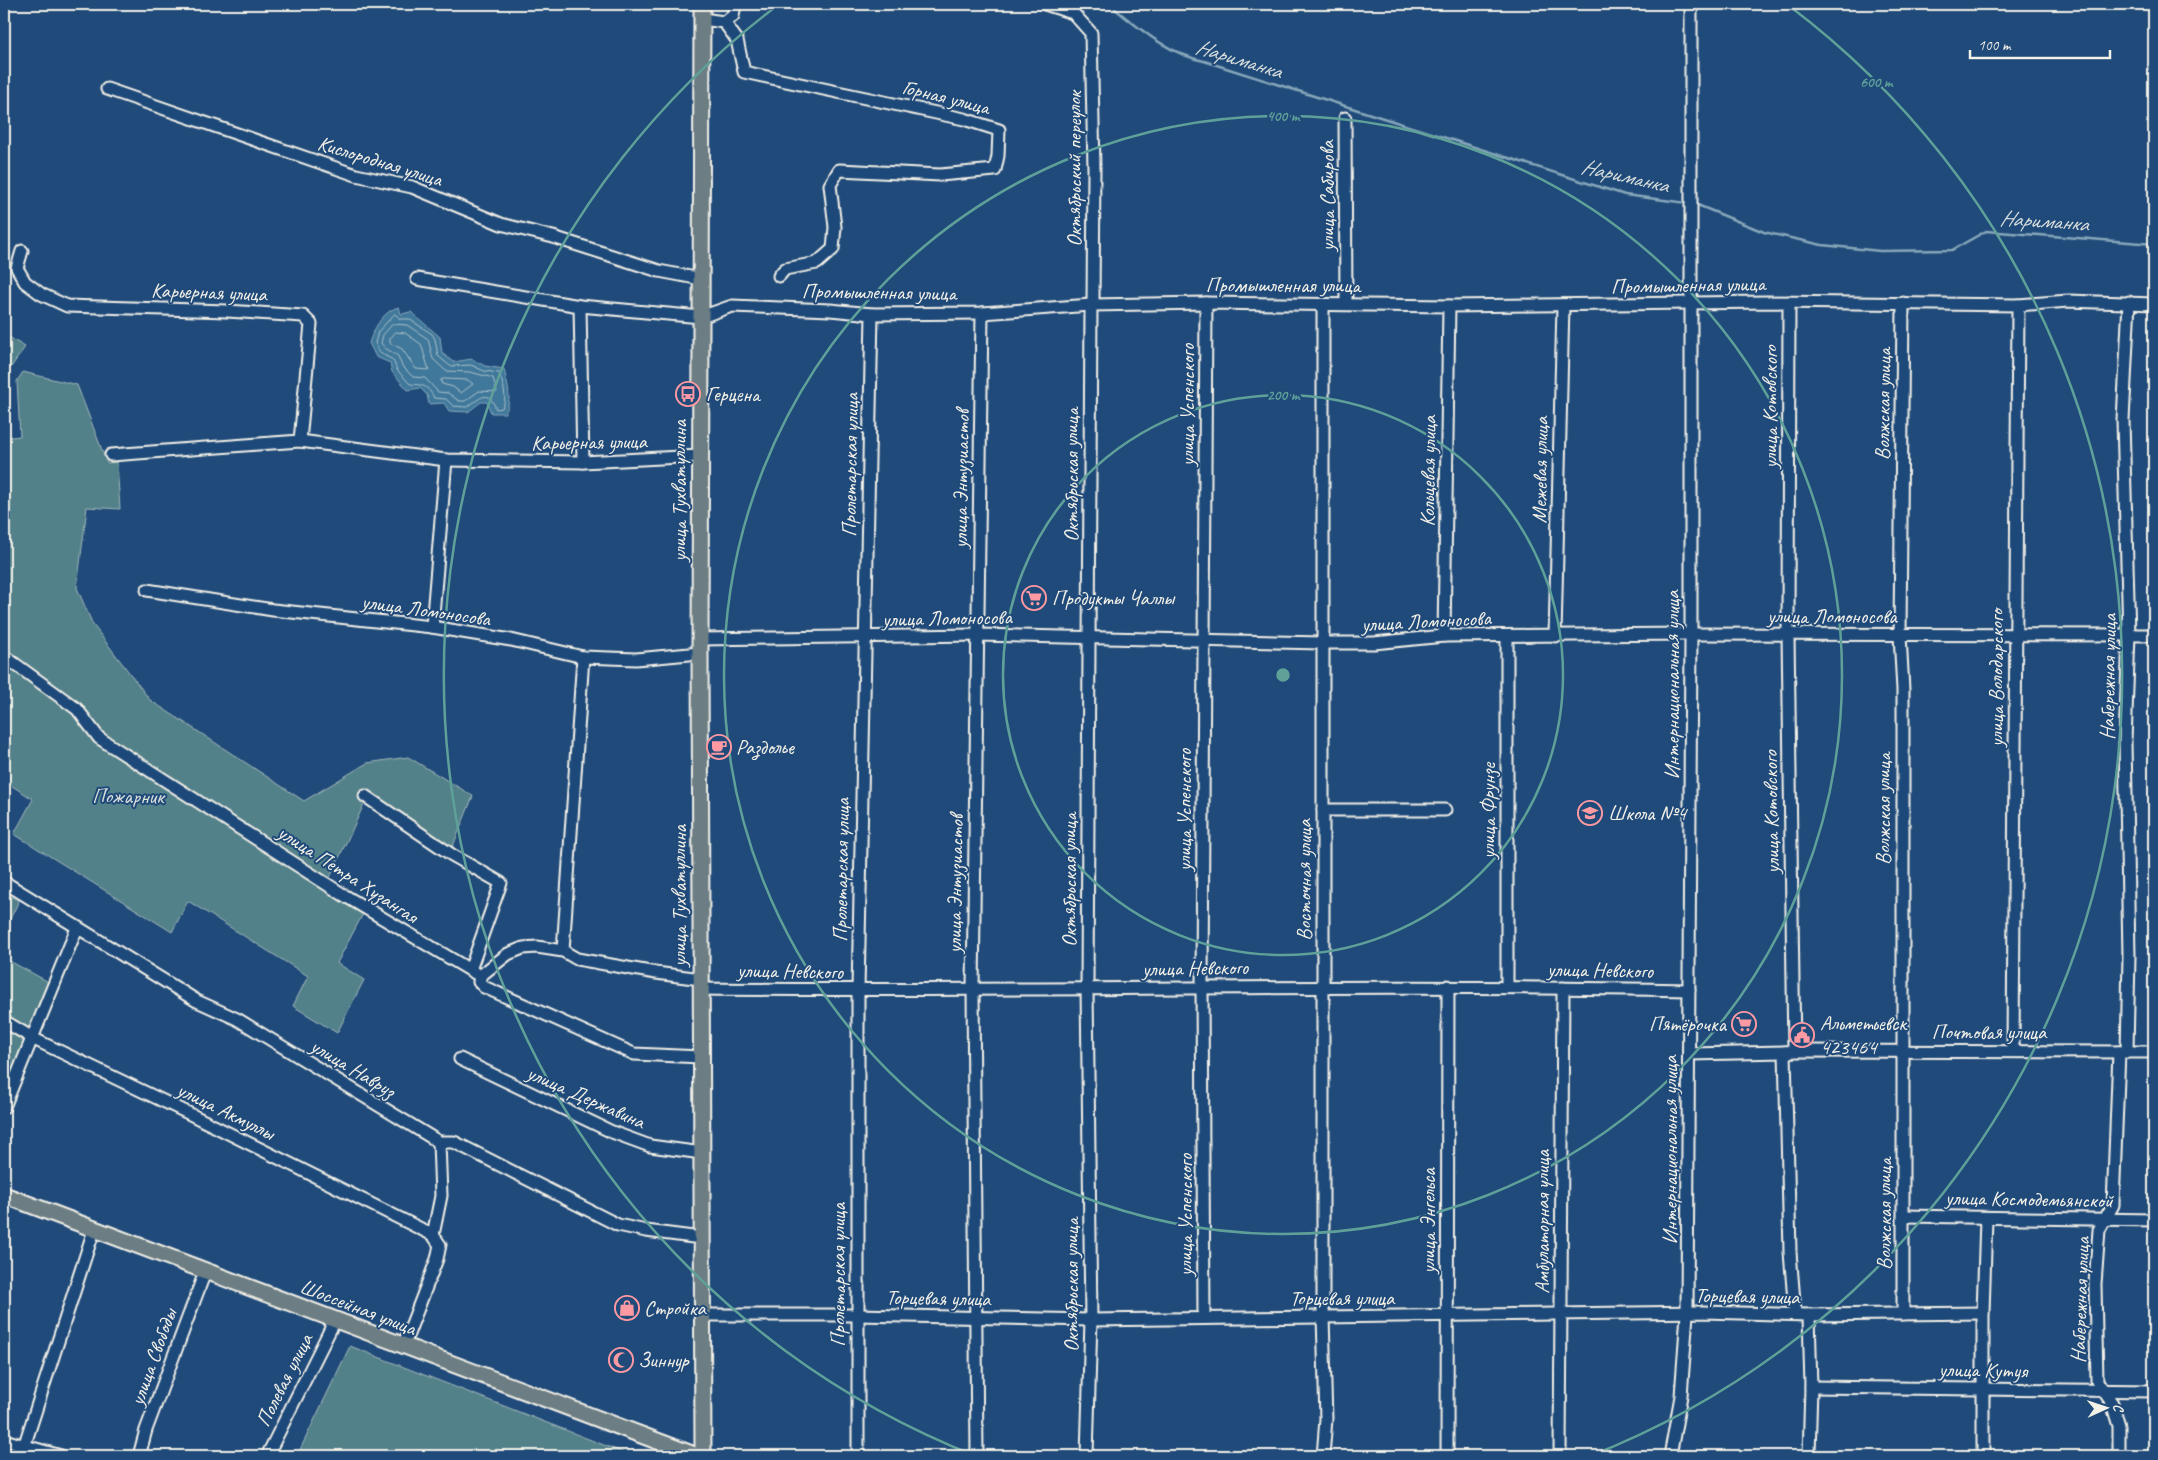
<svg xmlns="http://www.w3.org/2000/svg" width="2158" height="1460" font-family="Caveat,sans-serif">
<rect width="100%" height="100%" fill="#1f4a7a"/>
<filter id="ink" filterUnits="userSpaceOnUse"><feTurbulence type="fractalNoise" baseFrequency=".02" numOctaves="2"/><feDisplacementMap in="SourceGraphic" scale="10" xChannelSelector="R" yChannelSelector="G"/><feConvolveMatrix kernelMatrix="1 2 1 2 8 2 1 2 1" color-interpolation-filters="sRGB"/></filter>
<g filter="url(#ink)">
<g fill="#53818a" stroke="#a4b9b9">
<polygon points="4,334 25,347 9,370 4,371"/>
<polygon points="23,372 77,385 107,463 117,462 120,509 87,507 77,588 93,625 150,700 304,801 367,763 408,757 473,796 451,851 366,800 326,886 365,910 337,963 364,980 337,1033 293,1006 308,976 188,901 172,932 14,834 33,799 4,781 4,438 20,436 17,381"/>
<polygon points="4,892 19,901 4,931"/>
<polygon points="4,958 56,986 4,1114"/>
<polygon points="350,1346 632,1456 297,1456"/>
</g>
<path fill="#40789b" stroke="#88a8ba" d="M399,307L401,314L411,312L440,337L442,353L453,362L472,359L485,366L504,369C507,384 513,399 505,413H491L487,402H481L468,412L449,411L444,403L429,404L427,395L420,388L408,390L392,372L390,363L376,357L369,343C374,328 383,311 399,307Z"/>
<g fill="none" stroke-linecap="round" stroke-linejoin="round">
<g stroke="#acc1c9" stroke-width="1">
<path d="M395,314L400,319H409L432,334L435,339L438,356L450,366L471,365L484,371L499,373C503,384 508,398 502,408L496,409C488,387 480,399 467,407L453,406L446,399L434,398C428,385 422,385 410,384L397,370L393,360L380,353L375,343L378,332Z"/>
<polygon points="393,324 407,325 428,339 433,359 446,371 470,372 493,378 497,392 479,391 465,401 459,401 448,393 438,392 425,378 413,377 402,366 398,356 385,348 381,343 383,335"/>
<polygon points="396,332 405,333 421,344 429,370 416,369 402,349 390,343 390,339"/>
<polygon points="444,379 468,380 473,384 461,393 453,387 442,384 441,380"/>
</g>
<g stroke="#88a8ba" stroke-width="2.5">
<path d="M1115,4V9C1143,31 1169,54 1204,61L1625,195L1687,203"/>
<polyline points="1695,204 1764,232 1822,245 1880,251 1952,250 1986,231 2154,244"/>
</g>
<defs>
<g id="minor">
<polyline points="1045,4 1073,13 1091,33 1094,168 1093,305"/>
<polyline points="702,19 724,22 737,40 744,72 964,119 999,130 998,156 995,170 940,175 839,170 830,185 835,227 833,249 817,263 785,269 779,276"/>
<polyline points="724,22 733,16 735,4"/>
<polyline points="107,89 356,175 412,187 501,224 553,237 659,271 701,279"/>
<polyline points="1345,118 1346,304"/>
<polyline points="22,251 17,268 25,282 41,294 67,306 227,311 303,316 311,324 300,441"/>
<polyline points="417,279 580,306 701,317 732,306 830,310 872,314 982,313 1091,305 1206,303 1449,306 1767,302 2018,305 2068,301 2154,304"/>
<polyline points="1789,302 1788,635 1794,1051 1785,1052 1790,1252 1795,1313"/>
<polyline points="1323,304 1323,1316 1326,1419 1323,1456"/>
<polyline points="580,306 583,462"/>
<polyline points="111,455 300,441 446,460 583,462 700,456"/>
<polyline points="147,590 273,610 432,627 511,640 583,657 636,659 700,653"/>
<polyline points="432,627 446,460"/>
<polyline points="1444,636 1449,306"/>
<polyline points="1507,636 1507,986"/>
<polyline points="1555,636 1563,305"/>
<polyline points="700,639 976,635 1323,643 1374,643 1444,636 1691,634 2154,635"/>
<polyline points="4,656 77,709 99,738 342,894 480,976"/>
<polyline points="365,796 452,855 501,883 470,970"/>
<polyline points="1323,810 1445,810"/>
<polyline points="4,882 197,1001 237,1019 439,1142 454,1142 618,1225 646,1231 701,1238"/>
<polyline points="563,951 583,657"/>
<polyline points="480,976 479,982 484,987 634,1054 701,1057"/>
<polyline points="480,976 508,954 523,948 537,947 563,951 577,959 656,973 701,979"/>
<path d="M701,989C1030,992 1360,983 1689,990"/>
<polyline points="4,1021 36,1040 188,1113 433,1235"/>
<polyline points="1794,1051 2154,1052"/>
<polyline points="2013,1051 2018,305"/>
<polyline points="2119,1052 2113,1205 2099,1230 2095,1284 2097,1381 2112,1403 2119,1426 2119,1456"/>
<polyline points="2127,1052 2129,956 2125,741 2129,635 2123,420 2129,302"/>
<polyline points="1689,1054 1785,1052"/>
<polyline points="460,1059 612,1132 650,1146 702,1153"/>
<polyline points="4,1107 77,928"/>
<polyline points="1904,1216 2154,1220"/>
<polyline points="1903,1314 1903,690 1900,635 1903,303"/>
<polyline points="701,1315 856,1315 1091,1320 1703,1312 1809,1315 1983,1313"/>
<polyline points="1809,1315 1811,1387 1809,1456"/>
<polyline points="1204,1317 1202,987 1206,303"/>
<polyline points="403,1347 437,1259 440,1245 433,1235 441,1196 439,1142"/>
<polyline points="1811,1387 2154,1391"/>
<polyline points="4,1440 61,1456"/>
<polyline points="21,1456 94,1230"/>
<polyline points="139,1456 146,1430 205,1272"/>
<polyline points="267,1456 335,1320"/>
<polyline points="858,1456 858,990 872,314"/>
<polyline points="977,1456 973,989 982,313"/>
<polyline points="1087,1456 1091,1320 1087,988 1091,305"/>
<polyline points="1447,1456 1448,986"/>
<polyline points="1560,1456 1563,988"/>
<polyline points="1670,1456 1681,1396 1687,1314 1691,634 1691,4"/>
<polyline points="1983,1456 1983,1313 1986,1218"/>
</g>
<g id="major">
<polyline points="702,4 700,653 703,1456"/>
<polyline points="4,1195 697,1456"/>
</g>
</defs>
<use href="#minor" stroke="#f4f1e8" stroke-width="15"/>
<use href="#major" stroke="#f4f1e8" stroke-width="19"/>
<use href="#minor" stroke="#1f4a7a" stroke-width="11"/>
<use href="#major" stroke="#6c7e84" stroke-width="15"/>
</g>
</g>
<g fill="none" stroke="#5fa199" stroke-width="2.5">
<circle cx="1283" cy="675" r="280"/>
<circle cx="1283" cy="675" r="559"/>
<path d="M976 1456A839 839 0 0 1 778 5M1788 5A839 839 0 0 1 1590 1456"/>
</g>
<defs>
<symbol id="bus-ring" viewBox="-11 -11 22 22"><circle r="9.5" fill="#1f4a7a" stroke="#ff9aa2" stroke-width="1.5"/><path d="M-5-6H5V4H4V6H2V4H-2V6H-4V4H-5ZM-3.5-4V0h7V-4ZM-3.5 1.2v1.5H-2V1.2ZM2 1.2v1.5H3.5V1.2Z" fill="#ff9aa2"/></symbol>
<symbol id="supermarket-ring" viewBox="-11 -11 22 22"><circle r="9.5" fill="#1f4a7a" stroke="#ff9aa2" stroke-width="1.5"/><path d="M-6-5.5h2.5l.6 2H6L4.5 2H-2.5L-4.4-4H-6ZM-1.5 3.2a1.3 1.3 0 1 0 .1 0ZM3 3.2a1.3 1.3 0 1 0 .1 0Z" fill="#ff9aa2"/></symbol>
<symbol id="cafe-ring" viewBox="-11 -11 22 22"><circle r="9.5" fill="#1f4a7a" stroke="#ff9aa2" stroke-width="1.5"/><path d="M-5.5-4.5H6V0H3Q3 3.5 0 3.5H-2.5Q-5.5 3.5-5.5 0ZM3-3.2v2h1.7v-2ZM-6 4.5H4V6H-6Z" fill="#ff9aa2"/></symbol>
<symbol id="school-ring" viewBox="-11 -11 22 22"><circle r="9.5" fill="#1f4a7a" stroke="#ff9aa2" stroke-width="1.5"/><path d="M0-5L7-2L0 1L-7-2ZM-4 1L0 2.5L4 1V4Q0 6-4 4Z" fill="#ff9aa2"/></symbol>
<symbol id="civic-ring" viewBox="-11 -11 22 22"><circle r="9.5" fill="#1f4a7a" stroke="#ff9aa2" stroke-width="1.5"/><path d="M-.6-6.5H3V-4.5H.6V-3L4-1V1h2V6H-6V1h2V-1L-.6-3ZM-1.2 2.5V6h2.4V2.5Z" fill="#ff9aa2"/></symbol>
<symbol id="shop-ring" viewBox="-11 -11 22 22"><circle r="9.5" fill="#1f4a7a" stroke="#ff9aa2" stroke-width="1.5"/><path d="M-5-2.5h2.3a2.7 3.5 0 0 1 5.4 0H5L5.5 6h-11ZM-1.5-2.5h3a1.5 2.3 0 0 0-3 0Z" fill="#ff9aa2"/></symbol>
<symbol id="mosque-ring" viewBox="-11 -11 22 22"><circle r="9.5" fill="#1f4a7a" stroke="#ff9aa2" stroke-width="1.5"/><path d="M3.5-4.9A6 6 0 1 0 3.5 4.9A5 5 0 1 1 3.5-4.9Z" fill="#ff9aa2"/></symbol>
</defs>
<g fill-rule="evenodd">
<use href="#bus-ring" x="674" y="380" width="28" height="28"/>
<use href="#supermarket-ring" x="1020" y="584" width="28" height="28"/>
<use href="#cafe-ring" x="705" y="733" width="28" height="28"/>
<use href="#school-ring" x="1576" y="799" width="28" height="28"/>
<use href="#supermarket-ring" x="1730" y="1010" width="28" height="28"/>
<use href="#civic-ring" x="1788" y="1021" width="28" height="28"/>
<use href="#shop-ring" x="613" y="1294" width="28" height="28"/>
<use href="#mosque-ring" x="607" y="1346" width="28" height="28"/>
</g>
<g text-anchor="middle" stroke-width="4" stroke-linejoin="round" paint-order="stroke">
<g font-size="21" fill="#f4f1e8" stroke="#1f4a7a">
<text transform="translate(946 97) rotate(14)" y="7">Горная улица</text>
<text transform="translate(380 161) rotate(17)" y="7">Кислородная улица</text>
<text transform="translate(1074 169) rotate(-90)" y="7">Октябрьский переулок</text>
<text transform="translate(1327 196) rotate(-90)" y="7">улица Сабирова</text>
<text x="1283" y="292">Промышленная улица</text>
<text transform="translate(1688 285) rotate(-1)" y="7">Промышленная улица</text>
<text transform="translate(209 292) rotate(2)" y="7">Карьерная улица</text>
<text transform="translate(879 292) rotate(1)" y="7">Промышленная улица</text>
<text transform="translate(1883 404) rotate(-89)" y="7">Волжская улица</text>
<text transform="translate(1187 405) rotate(-90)" y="7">улица Успенского</text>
<text transform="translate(1770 407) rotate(-90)" y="7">улица Котовского</text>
<text transform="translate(589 442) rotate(-1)" y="7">Карьерная улица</text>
<text transform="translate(850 465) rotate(-89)" y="7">Пролетарская улица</text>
<text transform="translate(1540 470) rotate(-89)" y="7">Межевая улица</text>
<text transform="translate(1428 471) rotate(-89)" y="7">Кольцевая улица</text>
<text transform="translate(1071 475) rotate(-90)" y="7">Октябрьская улица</text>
<text transform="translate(961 479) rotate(-89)" y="7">улица Энтузиастов</text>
<text transform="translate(679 491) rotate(-90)" y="7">улица Тухватуллина</text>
<text transform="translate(426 610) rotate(8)" y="7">улица Ломоносова</text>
<text x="1832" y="623">улица Ломоносова</text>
<text transform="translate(947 618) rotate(-1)" y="7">улица Ломоносова</text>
<text transform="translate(1426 621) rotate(-3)" y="7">улица Ломоносова</text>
<text transform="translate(2108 677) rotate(-89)" y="7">Набережная улица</text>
<text transform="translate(1996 678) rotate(-90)" y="7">улица Володарского</text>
<text transform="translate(1672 685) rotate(-90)" y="7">Интернациональная улица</text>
<text transform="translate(1883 809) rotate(-90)" y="7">Волжская улица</text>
<text transform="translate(1184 810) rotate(-90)" y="7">улица Успенского</text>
<text transform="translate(1488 811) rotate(-90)" y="7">улица Фрунзе</text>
<text transform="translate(1771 812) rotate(-91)" y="7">улица Котовского</text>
<text transform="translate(841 870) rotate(-89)" y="7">Пролетарская улица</text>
<text transform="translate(348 874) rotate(33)" y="7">улица Петра Хузангая</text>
<text transform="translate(1069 880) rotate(-90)" y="7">Октябрьская улица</text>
<text transform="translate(1304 880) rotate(-90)" y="7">Восточная улица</text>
<text transform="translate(955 884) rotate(-89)" y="7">улица Энтузиастов</text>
<text transform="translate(679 896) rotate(-90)" y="7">улица Тухватуллина</text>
<text transform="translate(1195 968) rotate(-1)" y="7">улица Невского</text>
<text transform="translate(1600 970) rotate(1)" y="7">улица Невского</text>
<text transform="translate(790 971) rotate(1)" y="7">улица Невского</text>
<text x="1989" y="1039">Почтовая улица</text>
<text transform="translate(353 1068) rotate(31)" y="7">улица Навруз</text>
<text transform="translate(586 1097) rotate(24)" y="7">улица Державина</text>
<text transform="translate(226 1111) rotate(26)" y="7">улица Акмуллы</text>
<text transform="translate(1670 1150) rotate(-90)" y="7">Интернациональная улица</text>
<text transform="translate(2029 1199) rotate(1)" y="7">улица Космодемьянской</text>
<text transform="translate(1884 1214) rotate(-90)" y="7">Волжская улица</text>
<text transform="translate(1185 1215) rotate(-90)" y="7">улица Успенского</text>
<text transform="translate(1428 1221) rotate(-90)" y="7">улица Энгельса</text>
<text transform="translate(1542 1222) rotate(-90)" y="7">Амбулаторная улица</text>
<text transform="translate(838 1275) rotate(-90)" y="7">Пролетарская улица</text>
<text transform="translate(1071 1285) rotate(-90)" y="7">Октябрьская улица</text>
<text transform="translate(1747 1296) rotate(1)" y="7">Торцевая улица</text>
<text transform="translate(938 1298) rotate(1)" y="7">Торцевая улица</text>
<text x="1342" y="1305">Торцевая улица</text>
<text transform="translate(2080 1300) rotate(-88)" y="7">Набережная улица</text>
<text transform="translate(358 1307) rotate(21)" y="7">Шоссейная улица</text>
<text transform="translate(153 1357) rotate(-70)" y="7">улица Свободы</text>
<text transform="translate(1983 1370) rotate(1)" y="7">улица Кутуя</text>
<text transform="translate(284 1380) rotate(-63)" y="7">Полевая улица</text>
</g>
<g font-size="21" fill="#f4f1e8" stroke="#1f4a7a" text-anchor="start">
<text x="706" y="401">Герцена</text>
<text x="1052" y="605">Продукты Чаллы</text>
<text x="736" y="754">Раздолье</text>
<text x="1608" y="820">Школа №4</text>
<text x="1820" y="1030">Альметьевск<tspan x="1820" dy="24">423464</tspan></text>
<text x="1726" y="1031" text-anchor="end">Пятёрочка</text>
<text x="644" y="1315">Стройка</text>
<text x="638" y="1367">Зиннур</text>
</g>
<g font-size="21" fill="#dce0da" stroke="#1f4a7a">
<text x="128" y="803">Пожарник</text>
</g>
<g font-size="22" font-style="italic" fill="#d9dfdc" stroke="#1f4a7a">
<text transform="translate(1239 58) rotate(17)" y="8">Нариманка</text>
<text transform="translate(1625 175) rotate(13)" y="8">Нариманка</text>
<text transform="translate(2044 220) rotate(4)" y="8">Нариманка</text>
</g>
</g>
<circle cx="1283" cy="675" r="8" fill="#5fa199" stroke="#1f4a7a" stroke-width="2.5"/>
<g font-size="15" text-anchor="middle" font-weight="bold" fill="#5fa199" stroke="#1f4a7a" stroke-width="4" stroke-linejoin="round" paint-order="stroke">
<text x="1876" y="87">600 m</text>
<text x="1283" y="121">400 m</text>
<text x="1283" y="400">200 m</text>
</g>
<rect width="2158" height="1460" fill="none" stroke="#1f4a7a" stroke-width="20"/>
<rect x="10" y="10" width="2138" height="1440" fill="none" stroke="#f4f1e8" stroke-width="2" filter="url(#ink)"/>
<g transform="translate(2106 1408) rotate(87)" stroke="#1f4a7a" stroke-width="4" paint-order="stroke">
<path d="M0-4L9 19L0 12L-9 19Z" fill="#f4f1e8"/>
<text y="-8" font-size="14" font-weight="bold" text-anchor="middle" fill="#f4f1e8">С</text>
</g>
<path d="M1970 50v8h140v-8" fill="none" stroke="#f4f1e8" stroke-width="2.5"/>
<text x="1978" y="50" font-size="15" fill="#f4f1e8" stroke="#1f4a7a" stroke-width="4" paint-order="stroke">100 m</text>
</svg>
